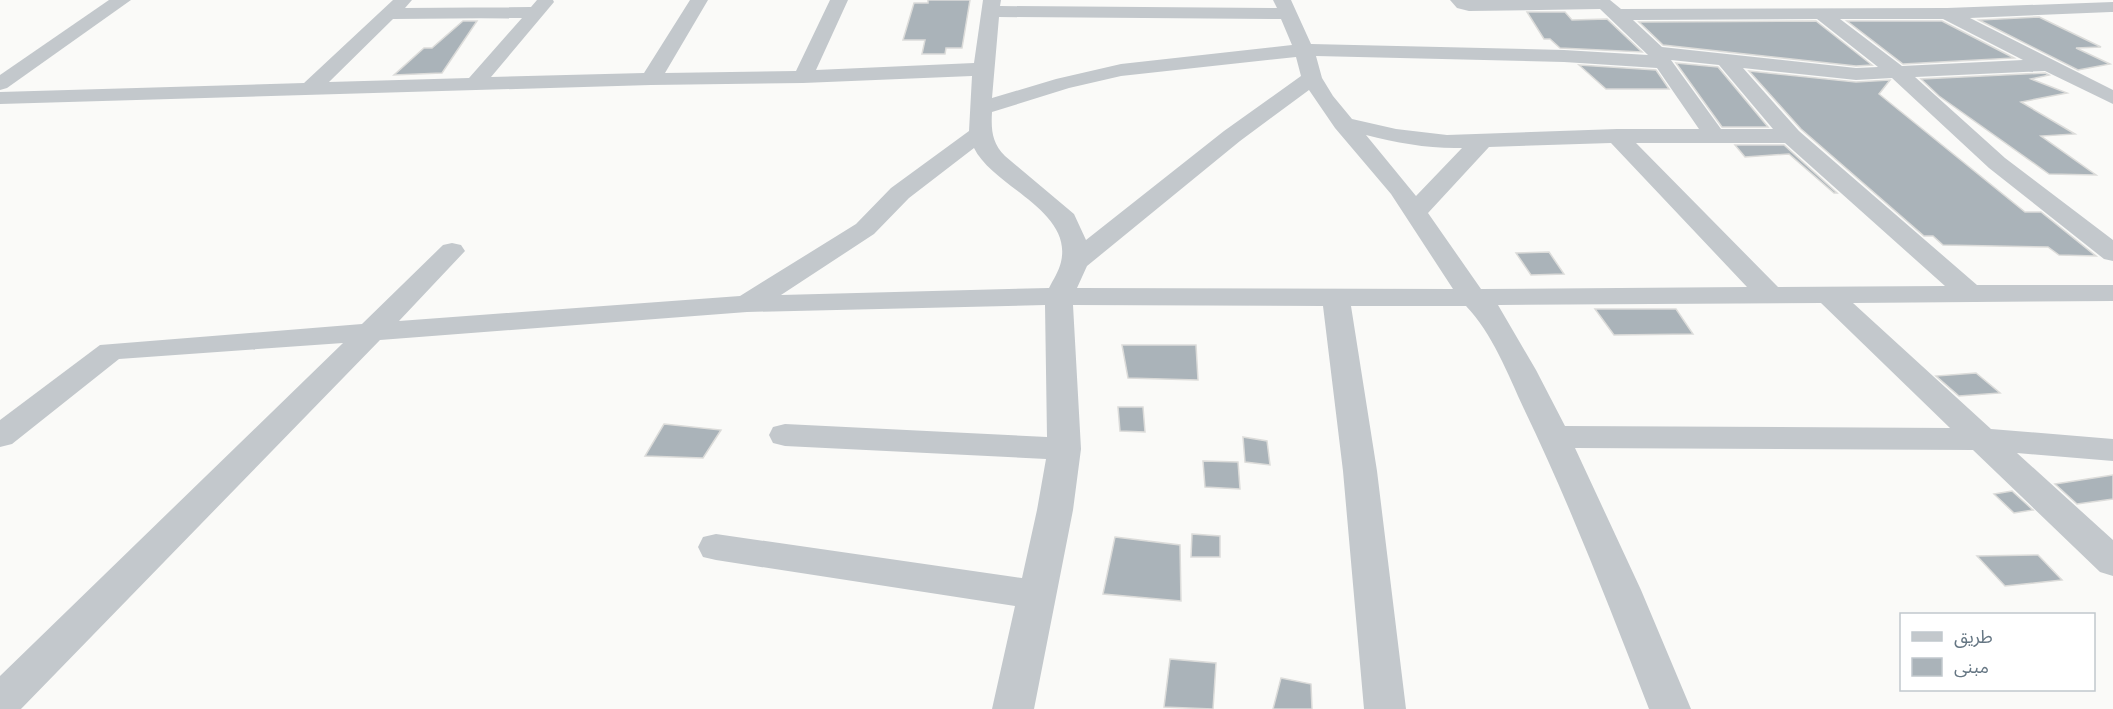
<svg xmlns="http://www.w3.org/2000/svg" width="2113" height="709" font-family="Helvetica,'Noto Sans Arabic',sans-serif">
<rect width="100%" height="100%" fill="#fafaf8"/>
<g fill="#aab3b9" stroke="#dcdcda" stroke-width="1.5">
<polygon points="928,0 970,0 962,48 946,48 945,54 922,54 925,40 903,40 914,3 928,3"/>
<polygon points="1527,12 1565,12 1572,20 1607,19 1642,52 1560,48 1550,39 1544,39"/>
<polygon points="2039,17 2101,47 2076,48 2110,64 2078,70 1979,20"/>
<polygon points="463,21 477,21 442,73 394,75 424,48 432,48"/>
<polygon points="1816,21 1872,65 1856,66 1663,45 1639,22"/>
<polygon points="1847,21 1942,21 2014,58 1903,64"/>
<polygon points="1676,63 1718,67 1768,127 1722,127"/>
<polygon points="1579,65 1656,70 1669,89 1606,89"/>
<polygon points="1749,71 1856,82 1890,80 1879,94 2025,212 2041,212 2096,256 2059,255 2048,247 1943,245 1933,236 1924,236 1801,129"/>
<polygon points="2045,73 2049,75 2031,79 2067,93 2021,102 2075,134 2041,136 2096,175 2049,174 1939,96 1921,79"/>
<polygon points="1735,145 1784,145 1837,193 1834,193 1789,154 1745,157"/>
<polygon points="1549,252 1564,274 1531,275 1516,253"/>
<polygon points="1595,309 1676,309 1693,334 1614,335"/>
<polygon points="1122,345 1196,345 1198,380 1128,378"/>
<polygon points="1976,373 2000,393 1959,396 1936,376"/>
<polygon points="1118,407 1143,407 1145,432 1120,431"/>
<polygon points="664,424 721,430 703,458 645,456"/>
<polygon points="1243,437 1267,441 1270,465 1245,462"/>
<polygon points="1203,461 1238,462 1240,489 1205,487"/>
<polygon points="2113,475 2113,499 2077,504 2055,484"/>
<polygon points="2012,491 2033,510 2014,513 1994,494"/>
<polygon points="1192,534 1220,536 1220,557 1191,557"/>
<polygon points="1115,537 1180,545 1181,601 1103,594"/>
<polygon points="2038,555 2062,580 2005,586 1977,556"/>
<polygon points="1170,659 1216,663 1213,709 1164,707"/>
<polygon points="1281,678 1311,684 1312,709 1273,709"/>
</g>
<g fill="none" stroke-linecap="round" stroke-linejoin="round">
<g fill="#c3c8cc" fill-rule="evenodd">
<polygon points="109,0 131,0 7,88 0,90 0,75"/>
<path d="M393,0H412L405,8L531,7L537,0H553L554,2L491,77L644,73L690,0H708L665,73L796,71L830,0H848L816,70L974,63L983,0H1001L1000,6L1277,8L1273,0H1291L1311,44L1564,50L1648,55L1600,9L1469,11L1457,8L1450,0H1610L1621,9L1947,8L2113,2V12H2111L1970,18L2113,90V104L2045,71L1915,77L2005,158L2113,240V261L2104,259L1989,168L1892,78L1856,80L1743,68L1799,131L1977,285H2113V301L1853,303L1991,429L2113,439V461L2017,453L2113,540V576L2100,572L1973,450L1575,448L1641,590L1691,709H1649C1610,608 1571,507 1524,409C1508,374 1492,333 1466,306H1351L1377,471L1406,709H1364L1343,471L1323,306L1073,305L1081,449L1073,510L1034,709H992L1015,606L716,560L703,557L698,547L703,537L716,534L1022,578L1037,510L1046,459L785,446L773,443L769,435L773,427L785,424L1047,437L1045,305L747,312L380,340L21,709H0V676L343,343L119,359L12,444L0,447V420L100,345L362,324L443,245L452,243L461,245L465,251L399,321L740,296L856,224L891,188L969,131L972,76L803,83L651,85L0,104V92L304,83ZM999,17L1281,19L1292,45L1121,64L1056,79L992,98ZM522,18L469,78L329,82L393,19ZM1817,19L1878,67L1856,68L1662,47L1633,20ZM1840,19H1943L2023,60L1902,66ZM1316,56L1564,62L1657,68L1699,129H1617L1447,135L1396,129L1352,119L1333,96L1322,78ZM1296,57L1301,76L1224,131L1086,240L1074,214L1005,156C992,143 991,130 992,112L1069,88L1121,76ZM1671,60L1719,65L1773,129H1721ZM1309,90L1335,128L1391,194L1453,289L1077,288L1087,266L1240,141ZM1366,135C1398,143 1430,149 1462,148L1416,196ZM1611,143L1747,287L1481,289L1428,213L1489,147ZM1636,143H1785L1945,286L1778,287ZM974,148C993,187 1073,210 1061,262C1059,271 1053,280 1049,288L781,295L874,234L909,198ZM1821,303L1950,428L1565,426L1536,370L1498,305Z"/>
</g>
</g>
<rect x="1900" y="613" width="195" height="78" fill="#ffffff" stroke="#c1c8cd" stroke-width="1.5"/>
<rect x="1912" y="632" width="30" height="9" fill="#c3c8cc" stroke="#c1c8cd" stroke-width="1.5"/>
<text x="1954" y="643" font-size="18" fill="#657683">طريق</text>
<rect x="1912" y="658" width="30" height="18" fill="#aab3b9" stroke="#c1c8cd" stroke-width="1.5"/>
<text x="1954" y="673" font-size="18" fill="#657683">مبنى</text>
</svg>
